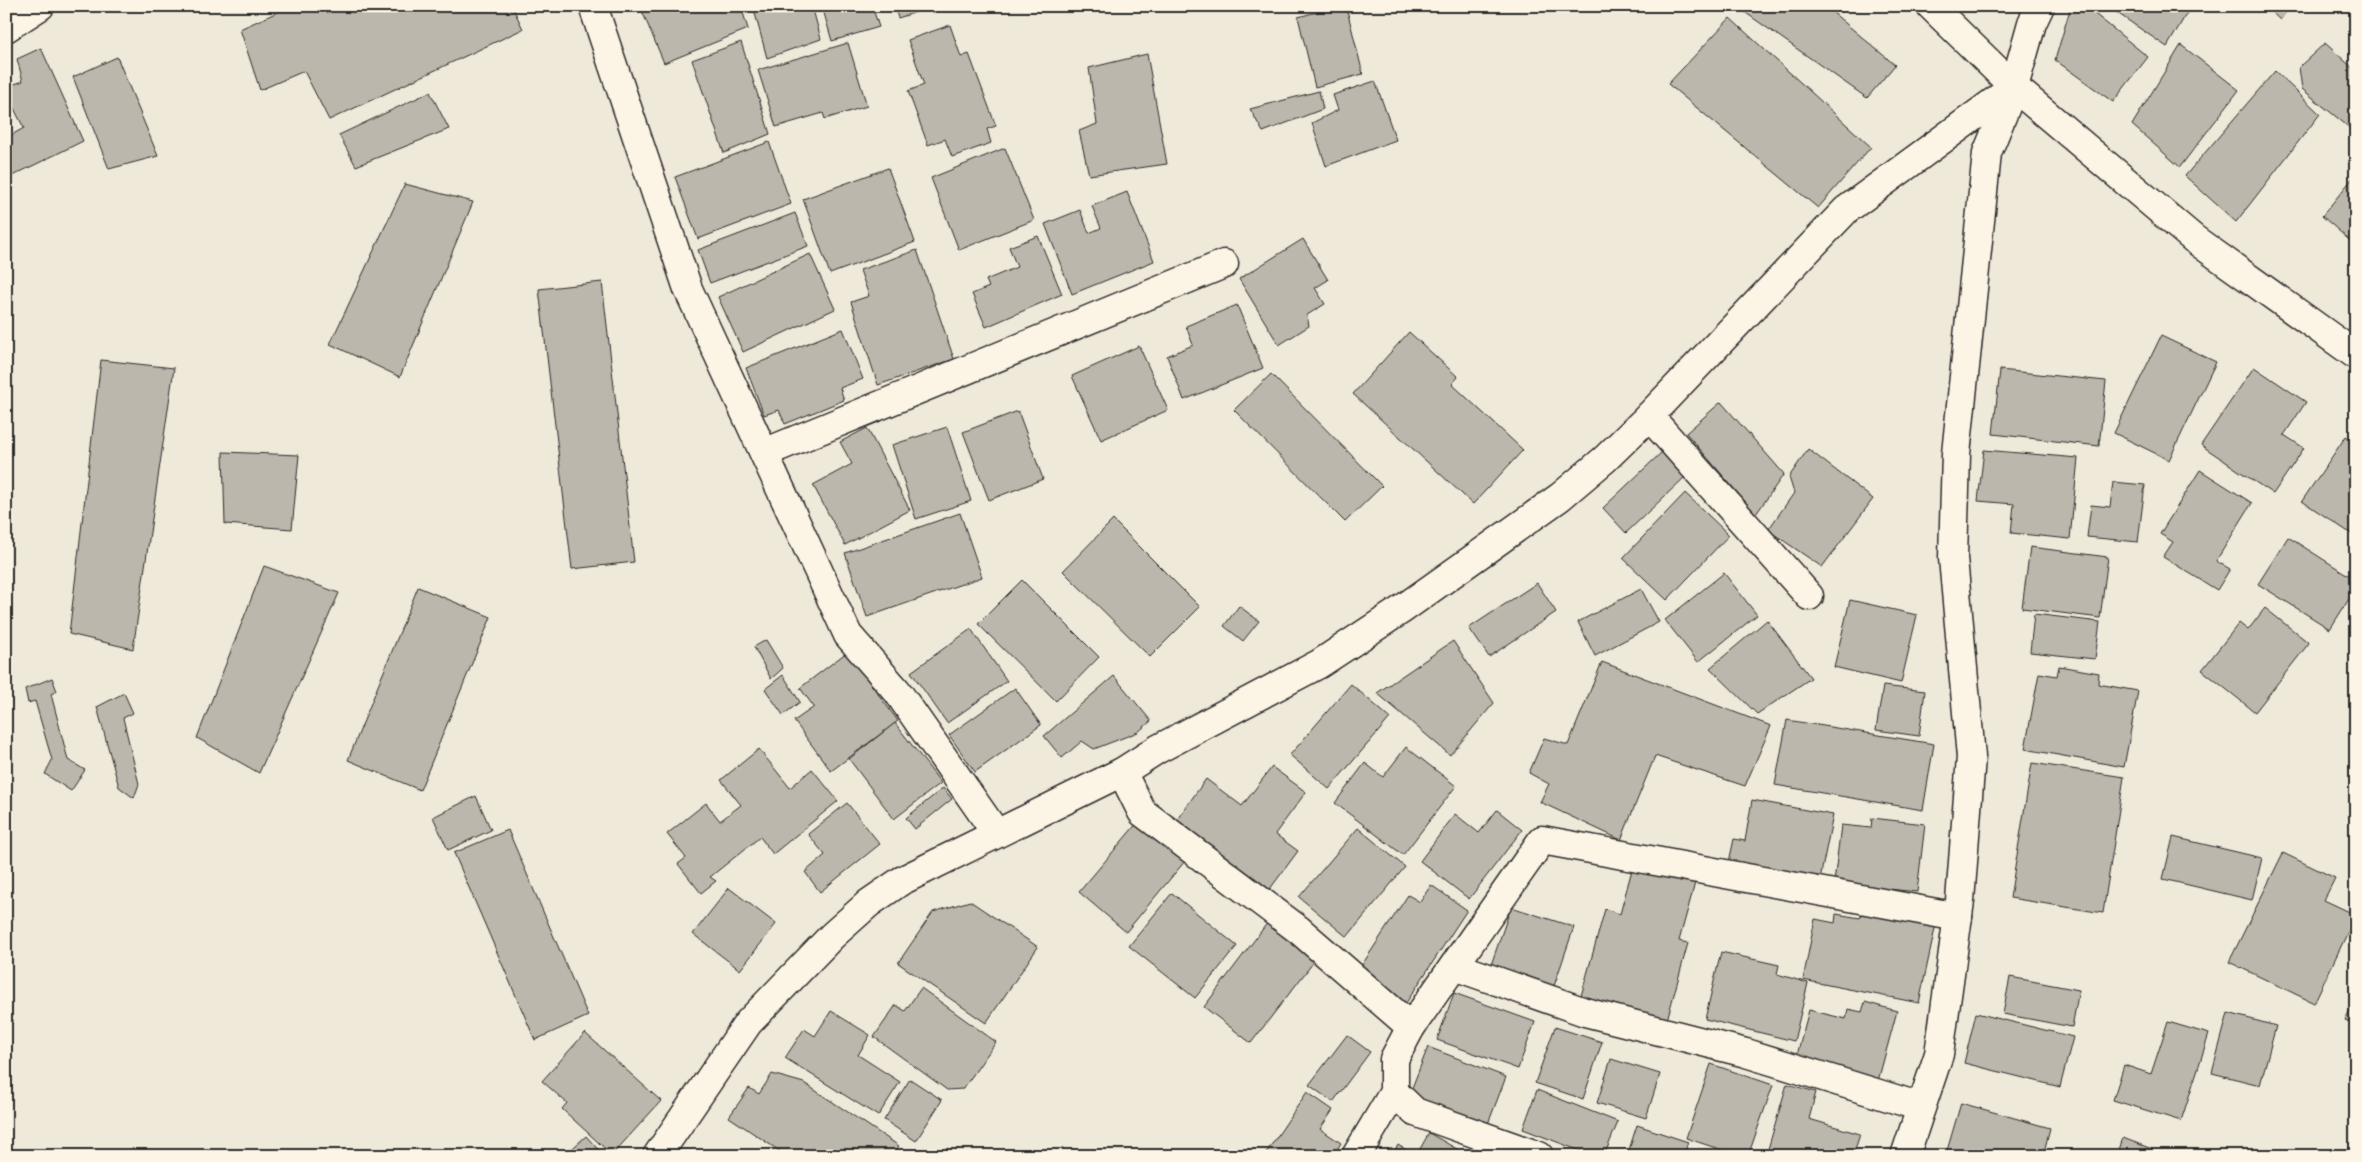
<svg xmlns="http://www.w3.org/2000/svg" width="2362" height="1162" font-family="Pangolin,sans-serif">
<rect width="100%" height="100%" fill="#efe9da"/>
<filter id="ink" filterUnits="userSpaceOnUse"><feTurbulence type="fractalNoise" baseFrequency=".02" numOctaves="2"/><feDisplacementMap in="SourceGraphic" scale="10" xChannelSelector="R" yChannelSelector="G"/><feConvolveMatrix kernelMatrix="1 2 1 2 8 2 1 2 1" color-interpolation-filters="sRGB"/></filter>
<g filter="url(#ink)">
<g fill="#bcb7ac" stroke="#2b2b2b">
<polygon points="291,6 512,6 523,29 329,120 304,71 260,90 240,29"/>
<polygon points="640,6 741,6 748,29 664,63"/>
<polygon points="753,6 812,6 821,39 767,58"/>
<polygon points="822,6 872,6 879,27 832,41"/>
<polygon points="894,6 935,6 898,18"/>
<polygon points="1340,6 1346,6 1363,74 1315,87 1298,17"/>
<polygon points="1736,6 1825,6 1895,65 1867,98"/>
<polygon points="2071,6 2085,6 2148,57 2113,102 2055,60"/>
<polygon points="2107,6 2191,6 2167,47"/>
<polygon points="2265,6 2291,6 2280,20"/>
<polygon points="1730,18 1871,147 1818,208 1668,84"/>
<polygon points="950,25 961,57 969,54 996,126 987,129 991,143 952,157 945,139 928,145 908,91 924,85 908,40"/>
<polygon points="741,42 770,134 724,153 692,60"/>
<polygon points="848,43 867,106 825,119 823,113 776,127 758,70"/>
<polygon points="2325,43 2356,71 2356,133 2302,89 2299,67"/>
<polygon points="2181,45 2239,90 2180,167 2132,125"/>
<polygon points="41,48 83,141 8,178 6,138 24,128 6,93 6,87 23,81 17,59"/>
<polygon points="1147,54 1167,164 1089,175 1079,131 1097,124 1089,68"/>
<polygon points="117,57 158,156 109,169 73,77"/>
<polygon points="2275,71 2320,114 2236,222 2185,176"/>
<polygon points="1375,81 1396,140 1326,166 1312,123 1338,110 1333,95"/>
<polygon points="1319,91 1323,109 1263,132 1250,109"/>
<polygon points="430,92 449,129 356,166 339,135"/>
<polygon points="769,142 791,204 698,239 675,177"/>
<polygon points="1005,148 1034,220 959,250 931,178"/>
<polygon points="888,168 915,242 830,274 803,199"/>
<polygon points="2356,174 2356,246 2322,216"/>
<polygon points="405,184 473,202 400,377 330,344"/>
<polygon points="1127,192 1154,261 1072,294 1045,224 1080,210 1089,233 1101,228 1092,206"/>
<polygon points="795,213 808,246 710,283 698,250"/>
<polygon points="1038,236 1062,294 986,327 972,294 989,287 986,280 1017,267 1009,247"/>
<polygon points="1303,239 1328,280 1315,288 1325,304 1307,315 1309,326 1279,345 1239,279"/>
<polygon points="917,250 954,359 878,385 851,302 869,296 860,270"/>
<polygon points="810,254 835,309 743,352 718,297"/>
<polygon points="602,282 634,562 572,569 539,289"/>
<polygon points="1237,305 1263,368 1184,400 1167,356 1193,345 1186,326"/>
<polygon points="843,329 863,379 840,388 844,400 785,424 779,410 764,415 746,368"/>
<polygon points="1409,332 1458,377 1452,384 1523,450 1473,504 1353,394"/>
<polygon points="2161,336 2216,362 2169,460 2114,433"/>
<polygon points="1139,346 1168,410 1101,440 1072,376"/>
<polygon points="101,360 174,368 133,649 69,634"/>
<polygon points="2254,367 2306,402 2284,435 2304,448 2273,494 2201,445"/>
<polygon points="2000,370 2106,381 2099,446 1993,434"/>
<polygon points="1271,374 1382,486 1345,522 1234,410"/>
<polygon points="1721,402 1784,474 1756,514 1686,433"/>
<polygon points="1018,411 1043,479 989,500 963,432"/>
<polygon points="947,427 971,501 916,519 892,445"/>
<polygon points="867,428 910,510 845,545 813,485 852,464 840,442"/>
<polygon points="2346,436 2356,443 2356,537 2302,501"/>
<polygon points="1808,449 1873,499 1822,567 1768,530 1794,493 1789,477"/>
<polygon points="1984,450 2078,458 2070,539 2011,533 2014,504 1978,501"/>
<polygon points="1663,451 1686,476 1626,533 1603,508"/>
<polygon points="223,452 299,455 292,529 225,524"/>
<polygon points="2200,470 2252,503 2216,561 2230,569 2217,590 2163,557 2173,542 2160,534"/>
<polygon points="2113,482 2145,485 2138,542 2087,537 2091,505 2110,507"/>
<polygon points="1685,493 1729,535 1667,600 1623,558"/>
<polygon points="960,513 982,577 867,617 845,553"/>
<polygon points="1113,520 1200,607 1150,657 1063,571"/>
<polygon points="2288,537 2356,580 2356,588 2330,629 2258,584"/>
<polygon points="2030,547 2108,557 2100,618 2022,608"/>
<polygon points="264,566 339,593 259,773 197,738"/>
<polygon points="1724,573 1757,615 1698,662 1665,620"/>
<polygon points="1022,580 1099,657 1056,701 978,624"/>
<polygon points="1537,583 1556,612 1489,657 1469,628"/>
<polygon points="418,587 491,617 420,790 348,760"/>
<polygon points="1641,589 1659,622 1595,656 1578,622"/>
<polygon points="1850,600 1917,615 1901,683 1834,667"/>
<polygon points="1239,606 1259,621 1243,641 1224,626"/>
<polygon points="2265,608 2309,643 2255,712 2202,670 2239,623 2248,630"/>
<polygon points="2034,614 2100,622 2095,659 2030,652"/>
<polygon points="1767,620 1811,678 1757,714 1710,668"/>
<polygon points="971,629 1007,681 947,723 911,672"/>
<polygon points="766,640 783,668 771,679 754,647"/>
<polygon points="1453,641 1494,703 1450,755 1377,693"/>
<polygon points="847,652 898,721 831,771 794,721 814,707 800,688"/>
<polygon points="1602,662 1771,726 1745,786 1655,756 1621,840 1540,802 1549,784 1529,773 1544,738 1568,745"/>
<polygon points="2059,666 2099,673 2098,684 2138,691 2124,767 2025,749 2039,673 2057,676"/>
<polygon points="783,675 800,702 783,715 765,689"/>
<polygon points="1114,676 1151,721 1138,732 1094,749 1082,741 1062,758 1044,736"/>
<polygon points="52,678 57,691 51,694 68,760 85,770 71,791 45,774 52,760 35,701 28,703 25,689"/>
<polygon points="1351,684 1390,718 1329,789 1290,755"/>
<polygon points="1883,686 1925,691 1919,736 1876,730"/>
<polygon points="1015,688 1041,725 975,772 949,735"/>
<polygon points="124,693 133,713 123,718 139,784 134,798 119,787 97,707"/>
<polygon points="1787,720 1934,744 1923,810 1775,785"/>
<polygon points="895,723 941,783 894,819 849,759"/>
<polygon points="1406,747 1456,786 1403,855 1335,803 1365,763 1383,777"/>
<polygon points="759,749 790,788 812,769 838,801 773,854 760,837 710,877 716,881 701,893 678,864 686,858 667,834 706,803 720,821 741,805 721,780"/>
<polygon points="2032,763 2124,777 2103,913 2010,898"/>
<polygon points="1272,767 1306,792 1275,834 1298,851 1261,901 1168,832 1206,779 1242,806"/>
<polygon points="943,788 952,799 915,829 906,818"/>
<polygon points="476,796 491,830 448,850 433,817"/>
<polygon points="1752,800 1833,815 1820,879 1729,862 1734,839 1745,841"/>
<polygon points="847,803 880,844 820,892 805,872 825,855 808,834"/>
<polygon points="1497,810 1522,830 1469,899 1420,861 1455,814 1479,833"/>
<polygon points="1872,818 1925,824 1917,892 1834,883 1841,825 1871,828"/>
<polygon points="1138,822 1185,861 1126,932 1079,892"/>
<polygon points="1358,828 1405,867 1347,937 1299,897"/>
<polygon points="508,830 588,1016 535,1040 454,853"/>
<polygon points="2173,837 2262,858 2252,900 2163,879"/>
<polygon points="2283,853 2335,878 2324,900 2356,915 2314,1003 2229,962"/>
<polygon points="1633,866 1695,883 1679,941 1688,943 1667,1020 1581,996 1605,909 1620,914"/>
<polygon points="1431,885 1467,910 1404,1006 1356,974 1408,895 1420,902"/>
<polygon points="729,888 776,924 740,970 693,934"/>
<polygon points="1172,893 1237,946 1195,998 1129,946"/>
<polygon points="970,901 1038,947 986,1023 898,963 933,912"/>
<polygon points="1511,907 1574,927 1554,986 1491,965"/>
<polygon points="1865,910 1936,924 1919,1003 1803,980 1815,919 1835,923 1836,914 1860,918"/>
<polygon points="1268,922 1316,959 1251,1043 1204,1007"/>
<polygon points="1721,952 1779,965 1777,974 1808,983 1794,1041 1705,1019"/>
<polygon points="2010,977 2079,990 2072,1027 2003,1014"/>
<polygon points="921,988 996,1042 963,1089 947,1090 874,1037 896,1005 905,1011"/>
<polygon points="1454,993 1535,1022 1518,1069 1437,1040"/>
<polygon points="2356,998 2356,1025 2345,1020"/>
<polygon points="1865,1002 1897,1011 1878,1081 1796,1059 1809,1010 1846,1019 1848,1009 1862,1012"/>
<polygon points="831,1011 870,1035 858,1055 900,1082 878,1116 785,1058 804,1029 815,1036"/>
<polygon points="1976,1013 2073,1037 2060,1087 1964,1063"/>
<polygon points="2228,1013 2276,1026 2260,1085 2212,1073"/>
<polygon points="2168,1022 2209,1034 2181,1121 2113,1100 2124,1065 2151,1074"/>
<polygon points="1555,1027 1602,1042 1583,1099 1535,1083"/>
<polygon points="585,1033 661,1101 612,1155 562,1109 567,1103 542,1081"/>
<polygon points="1347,1035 1370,1052 1333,1102 1309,1085"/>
<polygon points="1428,1047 1506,1077 1486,1129 1408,1098"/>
<polygon points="1611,1059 1660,1074 1646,1118 1597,1103"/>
<polygon points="1711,1064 1773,1085 1748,1156 1740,1156 1686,1138"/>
<polygon points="772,1074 804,1083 899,1146 892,1156 787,1156 729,1117 749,1088 759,1094"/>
<polygon points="910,1079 942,1100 916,1141 884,1120"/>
<polygon points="1787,1084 1816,1092 1809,1119 1860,1134 1853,1156 1766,1156"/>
<polygon points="1537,1090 1618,1122 1604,1156 1594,1156 1523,1129"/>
<polygon points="1307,1092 1333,1110 1320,1129 1341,1143 1333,1156 1264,1156"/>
<polygon points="1961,1103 2050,1128 2043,1156 1946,1154"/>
<polygon points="1637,1125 1688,1142 1684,1156 1627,1156"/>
<polygon points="1429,1133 1469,1156 1392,1156 1398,1145 1416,1156"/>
<polygon points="586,1136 604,1156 564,1156"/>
<polygon points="2123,1138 2152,1149 2149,1156 2117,1156"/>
</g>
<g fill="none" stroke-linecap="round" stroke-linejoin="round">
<defs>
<g id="street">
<polyline points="593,6 688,289 848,635 897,691 996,833"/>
<polyline points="1649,416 1809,596"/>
<polyline points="764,453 1224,264"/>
<polyline points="1122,772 1142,812 1299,930 1411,1027"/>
<polyline points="1454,966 1585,1012 1746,1053 1921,1107"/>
<polyline points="1394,1092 1415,1112 1539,1156"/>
<polyline points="657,1156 748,1023 832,936 869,903 901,881 1122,772 1158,749 1319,664 1401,610 1560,497 1605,459 1649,416 1846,210 2014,87 2032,23 2040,6"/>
<polyline points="1356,1156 1394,1092 1394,1059 1411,1027 1542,840 1958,917"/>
</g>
<g id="secondary">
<polyline points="1931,6 2014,87 2194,239 2356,355"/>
<polyline points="6,28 40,6"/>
<polyline points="1905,1156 1939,1054 1960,901 1971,757 1953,558 1956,454 1987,153 2014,87"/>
</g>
</defs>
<use href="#street" stroke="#2b2b2b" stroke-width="31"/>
<use href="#secondary" stroke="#2b2b2b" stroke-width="31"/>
<use href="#street" stroke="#fcf5e5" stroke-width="28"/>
<use href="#secondary" stroke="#fcf5e5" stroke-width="28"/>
</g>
</g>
<rect width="2362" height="1162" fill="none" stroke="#fcf5e5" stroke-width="25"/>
<rect x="12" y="12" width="2337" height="1137" fill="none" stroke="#2b2b2b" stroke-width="2" filter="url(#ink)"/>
</svg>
